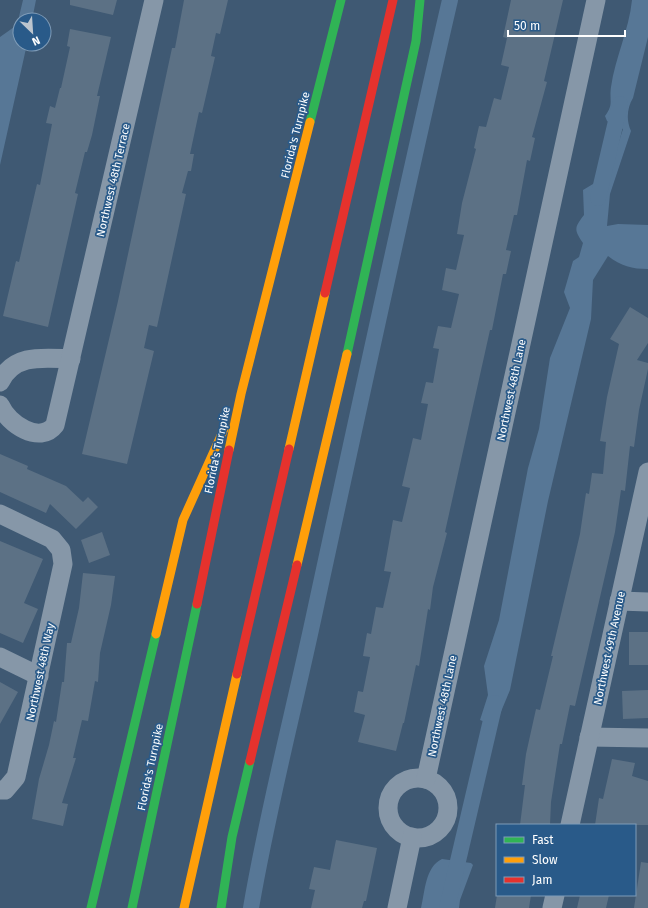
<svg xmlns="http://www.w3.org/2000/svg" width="648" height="908" font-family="'Fira Sans',sans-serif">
<rect width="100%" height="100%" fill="#3f5973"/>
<g fill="#577796">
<polygon points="23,0 36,0 32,20 20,20 20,44 27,44 0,165 0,37 17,25"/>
<path d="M632,0H648V37L633,98C627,108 626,120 631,131L610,194L607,226L618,224L648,225V269C632,269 621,266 608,256L593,280L591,319L548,501L510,690L495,726L480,720L488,695L484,666L499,620L528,468L539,429L550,358L570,308L564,292L573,261L579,257L583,243C574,230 574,228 584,215L583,190L608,175L623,129L607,121L605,116C614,104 609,101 611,87C615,58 629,30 632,0Z"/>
<path d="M442,859L471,863L473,865L460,900L459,908H421C425,892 425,867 442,859Z"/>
</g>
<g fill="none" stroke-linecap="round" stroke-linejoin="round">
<g stroke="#577796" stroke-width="16">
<polyline points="598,198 620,104"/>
<path d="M251,908C268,808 294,710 315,611C359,407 403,203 450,0"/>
<polyline points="447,908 495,703"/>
</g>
</g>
<g fill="#5c7185">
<polygon points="70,0 117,0 113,15 70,5"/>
<polygon points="184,0 228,0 220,34 216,33 211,56 215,57 202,113 199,112 190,154 194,154 191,171 188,171 182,193 186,194 157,327 149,325 144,348 154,351 127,464 82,454 118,301 160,104 172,48 175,48"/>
<polygon points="511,0 563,0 544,81 547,82 532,137 535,138 530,161 527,160 517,215 514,215 506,250 511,251 506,274 503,274 492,330 490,330 445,532 447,533 433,587 430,610 428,609 419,666 416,665 404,723 403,723 396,751 358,742 365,715 354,712 358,691 363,692 370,657 363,656 367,633 371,634 376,607 383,608 391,572 384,571 393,520 402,522 410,488 402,486 413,438 421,440 428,404 421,403 426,382 433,383 439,349 433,348 438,326 451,328 459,294 442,290 446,268 456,270 464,235 457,234 462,203 476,149 474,148 479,126 486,127 494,98 501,100 509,67 501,65 507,38 503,37"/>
<polygon points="70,29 111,37 97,96 100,96 92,135 87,152 85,152 75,193 78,194 48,327 3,316 16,261 19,262 37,184 40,185 52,124 46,123 50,106 55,108 60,88 61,88 70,47 67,46"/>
<polygon points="630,307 648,318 648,343 637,360 648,363 648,369 639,410 634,447 630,446 625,491 621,490 615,532 575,706 570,705 562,744 560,744 551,802 550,825 520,825 525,785 522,785 526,754 536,709 540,710 553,656 551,656 580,534 586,493 589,494 592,473 603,474 606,442 600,441 607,397 619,344 610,339"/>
<polygon points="0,454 28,466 27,469 66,486 83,502 88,497 98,507 76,529 50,504 46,513 0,492"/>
<polygon points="102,532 110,555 89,563 81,540"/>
<polygon points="0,541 43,559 24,603 38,609 23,643 0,633"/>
<polygon points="83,573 115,576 111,605 100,653 98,682 95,681 88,721 82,720 73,758 76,758 62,803 68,804 63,826 32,819 39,779 49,745 54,721 56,722 62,682 64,682 67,643 71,643 79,608"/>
<rect x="629" y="632" width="19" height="33"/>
<polygon points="0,682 18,692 0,724"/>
<polygon points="648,690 648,718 623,719 622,691"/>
<polygon points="612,759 635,763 632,776 648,781 648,825 595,825 599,798 603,799"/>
<polygon points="336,840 377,848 366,901 364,901 362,908 311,908 315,890 309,889 314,867 330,870"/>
<polygon points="641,862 648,863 648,908 634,908"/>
<polygon points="497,895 531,895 529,908 495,908"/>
<polygon points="580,895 609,895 606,908 577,908"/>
</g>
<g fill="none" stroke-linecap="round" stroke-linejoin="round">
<g stroke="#8697a8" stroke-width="19">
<path d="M0,382C14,353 44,358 71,359"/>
<path d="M0,405C8,424 40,445 55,425L154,0"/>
<polyline points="0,514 52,539 61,550 63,564 16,777 5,790 0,790"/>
<polyline points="619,601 648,602"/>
<polyline points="0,657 39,676"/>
<polyline points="589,737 648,738"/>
<circle cx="418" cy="808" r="30"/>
<polyline points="426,779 596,0"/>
<polyline points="570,825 648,472"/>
<polyline points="397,908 412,837"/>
<polyline points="552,908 555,895"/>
</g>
<g stroke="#30b455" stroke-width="9">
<polyline points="310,122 341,0"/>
<polyline points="347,354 416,41 420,0"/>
<polyline points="91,908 156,634"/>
<polyline points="132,908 197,604"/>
<polyline points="221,908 232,837 250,761"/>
</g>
<g stroke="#ff9f0a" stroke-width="9">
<polyline points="289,449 325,293"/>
<polyline points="229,450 241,394 310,122"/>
<polyline points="297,565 347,354"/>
<polyline points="156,634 183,520 224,429"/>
<polyline points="184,908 237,674"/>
</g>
<g stroke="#e5322d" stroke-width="9">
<polyline points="325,293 393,0"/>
<polyline points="197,604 229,450"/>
<polyline points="237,674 289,449"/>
<polyline points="250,761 297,565"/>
</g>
</g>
<g text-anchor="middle" stroke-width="3.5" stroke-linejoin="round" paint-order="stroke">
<g font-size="11" fill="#fff" stroke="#295a89">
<text transform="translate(295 135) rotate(-76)" y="4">Florida's Turnpike</text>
<text transform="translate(113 180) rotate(-77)" y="4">Northwest 48th Terrace</text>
<text transform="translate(511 390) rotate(-78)" y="4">Northwest 48th Lane</text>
<text transform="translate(217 450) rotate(-78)" y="4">Florida's Turnpike</text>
<text transform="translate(609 648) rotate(-78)" y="4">Northwest 49th Avenue</text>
<text transform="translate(40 672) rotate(-78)" y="4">Northwest 48th Way</text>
<text transform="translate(442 706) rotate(-78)" y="4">Northwest 48th Lane</text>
<text transform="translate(150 767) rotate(-78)" y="4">Florida's Turnpike</text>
</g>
</g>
<rect x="496" y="824" width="140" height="72" fill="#295a89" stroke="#7f9cb8"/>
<rect x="504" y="837" width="20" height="6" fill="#30b455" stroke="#7f9cb8"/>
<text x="532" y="844" font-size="12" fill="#ffffff">Fast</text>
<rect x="504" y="857" width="20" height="6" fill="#ff9f0a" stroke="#7f9cb8"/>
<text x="532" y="864" font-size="12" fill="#ffffff">Slow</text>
<rect x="504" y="877" width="20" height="6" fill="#e5322d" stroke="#7f9cb8"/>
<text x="532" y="884" font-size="12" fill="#ffffff">Jam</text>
<g transform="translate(32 32) rotate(155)"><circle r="19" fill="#295a89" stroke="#7f9cb8"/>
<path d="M0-3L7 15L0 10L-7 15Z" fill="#bcc5ce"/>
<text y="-6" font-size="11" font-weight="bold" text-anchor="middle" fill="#ffffff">N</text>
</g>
<path d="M508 30v6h117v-6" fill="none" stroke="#ffffff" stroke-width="2"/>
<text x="514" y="30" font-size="12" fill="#ffffff" stroke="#295a89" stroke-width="3" paint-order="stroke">50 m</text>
</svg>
